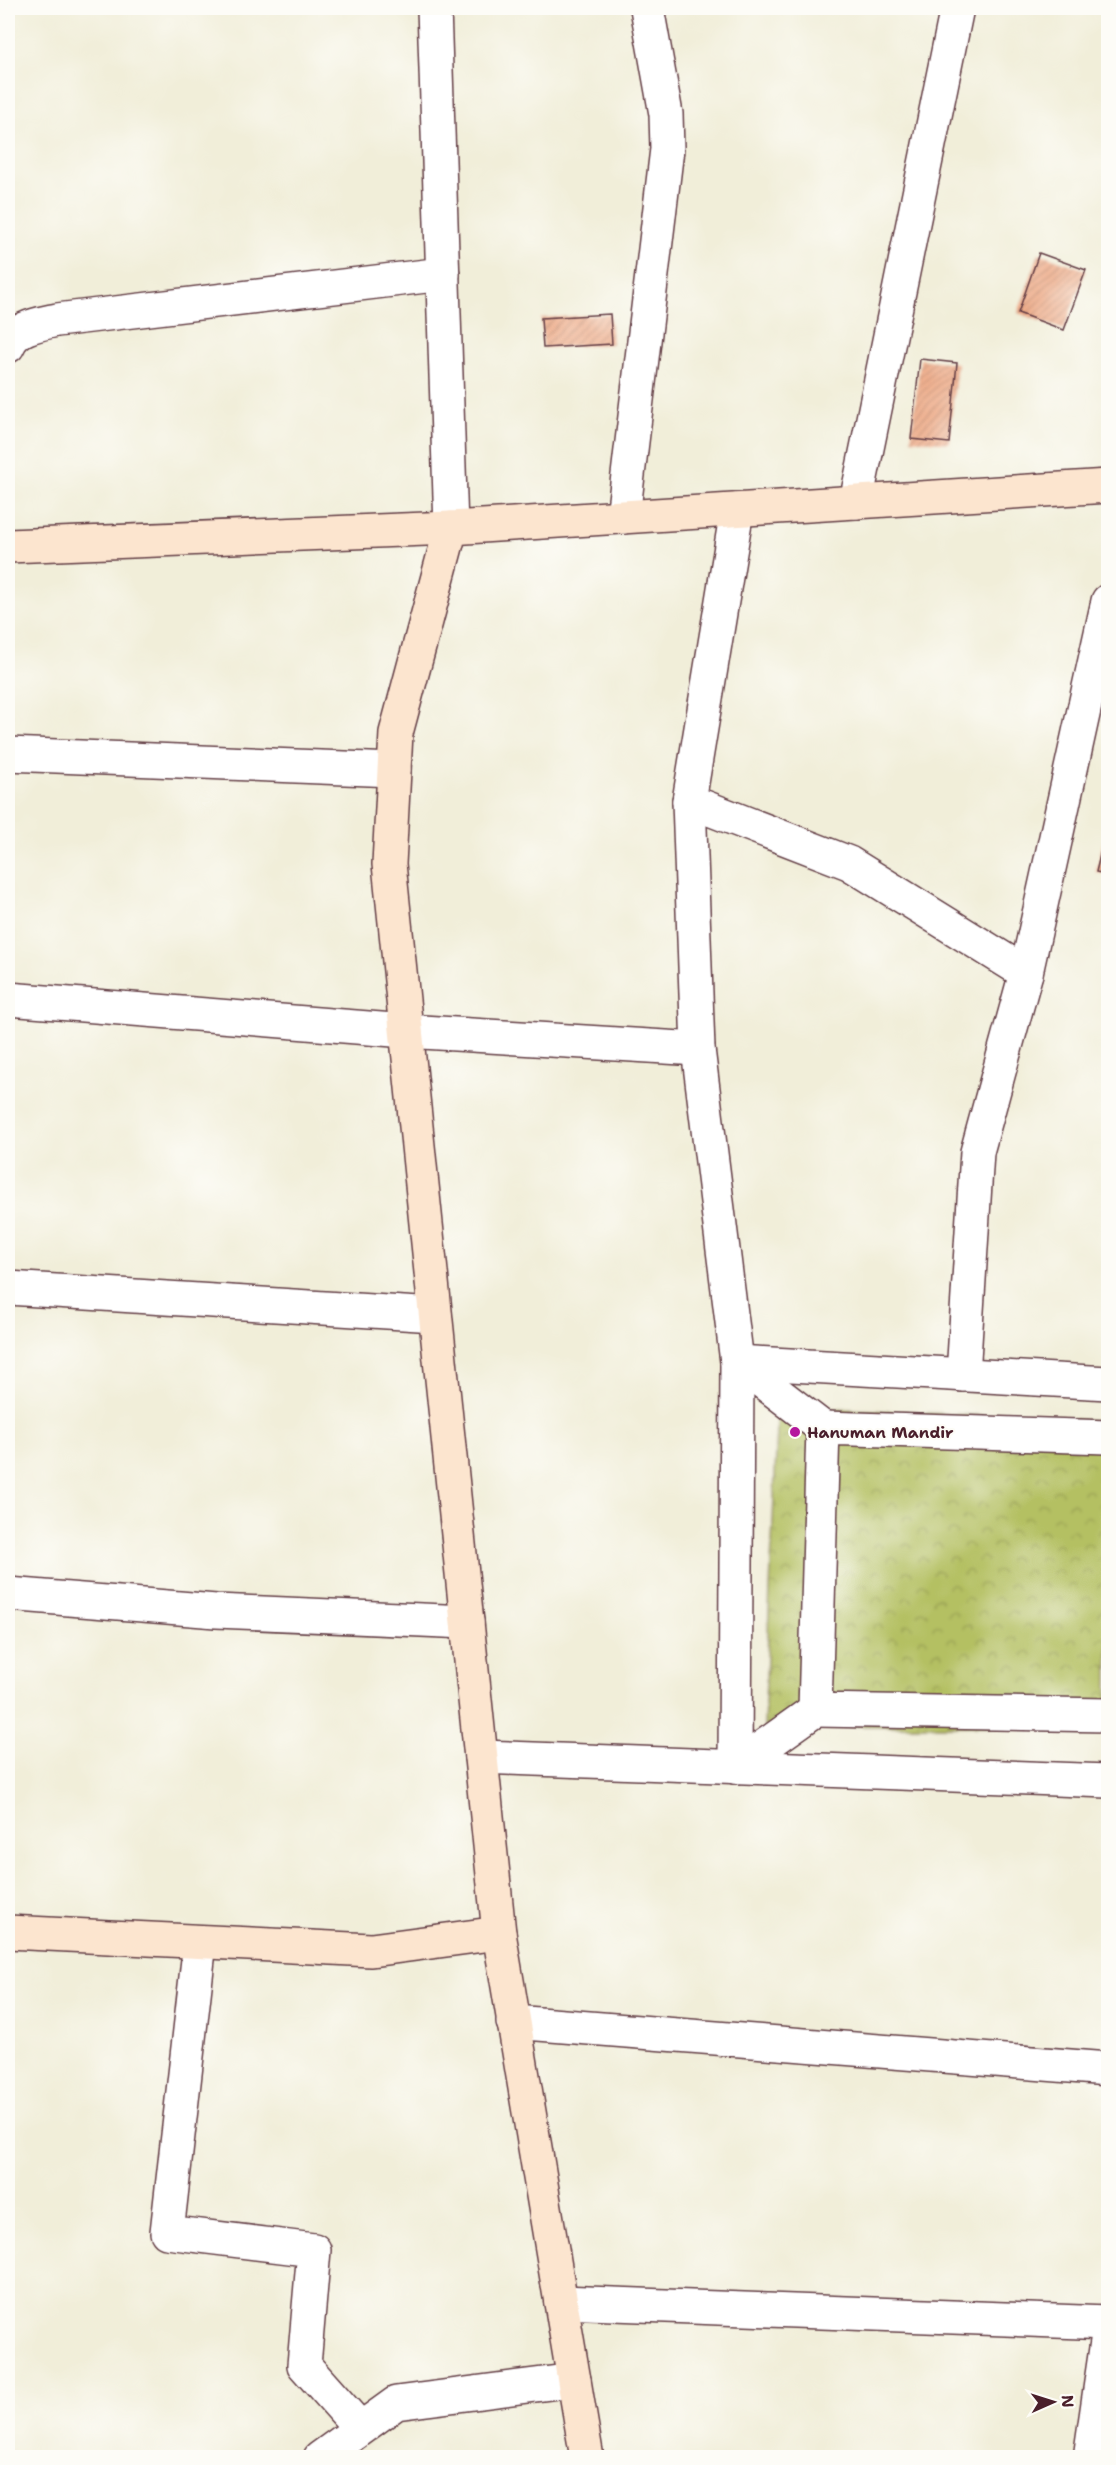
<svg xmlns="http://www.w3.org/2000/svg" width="1116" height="2465" font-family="'Shantell Sans',sans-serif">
<defs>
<pattern id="park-crowns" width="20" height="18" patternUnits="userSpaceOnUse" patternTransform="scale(1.5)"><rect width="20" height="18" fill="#b4c062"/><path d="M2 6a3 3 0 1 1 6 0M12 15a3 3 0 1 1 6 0" fill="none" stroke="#949b51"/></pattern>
<pattern id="building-hatch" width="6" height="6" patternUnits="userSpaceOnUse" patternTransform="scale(1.5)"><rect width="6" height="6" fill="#eda580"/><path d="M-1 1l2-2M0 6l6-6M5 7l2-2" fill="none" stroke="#c28669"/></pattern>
</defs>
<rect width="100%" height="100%" fill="#fdfcf7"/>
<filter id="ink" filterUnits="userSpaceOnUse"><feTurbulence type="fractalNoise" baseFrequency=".0167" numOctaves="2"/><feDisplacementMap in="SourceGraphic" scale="12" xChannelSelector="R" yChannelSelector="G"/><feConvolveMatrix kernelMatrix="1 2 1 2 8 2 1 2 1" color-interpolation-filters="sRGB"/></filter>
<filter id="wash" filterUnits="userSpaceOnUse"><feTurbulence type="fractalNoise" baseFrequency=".008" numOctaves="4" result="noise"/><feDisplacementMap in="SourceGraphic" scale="24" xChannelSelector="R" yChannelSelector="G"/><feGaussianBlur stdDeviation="1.35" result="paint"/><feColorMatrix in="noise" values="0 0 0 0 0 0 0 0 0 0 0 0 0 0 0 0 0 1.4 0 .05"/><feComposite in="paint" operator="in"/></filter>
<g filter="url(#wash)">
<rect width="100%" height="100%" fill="#f1eed9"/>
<polygon fill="url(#park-crowns)" stroke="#7f7046" stroke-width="1.5" points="778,1406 1108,1421 1108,1726 764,1726"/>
<g id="blocks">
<g fill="url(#building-hatch)">
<polygon points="1039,253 1086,270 1064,330 1018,313"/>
<polygon points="610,314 612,344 543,348 541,318"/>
<polygon points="920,359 957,363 949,443 911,439"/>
<polygon points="1104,838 1108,839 1108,875 1096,872"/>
</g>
</g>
</g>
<g filter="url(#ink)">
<use href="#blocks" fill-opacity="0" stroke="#633e45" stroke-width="1.5"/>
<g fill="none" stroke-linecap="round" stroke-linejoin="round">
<defs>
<g id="street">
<polyline points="434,8 451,528"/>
<path d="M8,346C15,327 39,324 57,320L443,274"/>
<polyline points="856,502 957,8"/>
<polyline points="737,510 689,801 849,863 1026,973"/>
<polyline points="623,517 667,149 666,114 647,8"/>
<polyline points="8,754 394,770"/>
<polyline points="689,801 698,1049 737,1362 823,1428"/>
<polyline points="8,999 406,1031 698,1049"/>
<polyline points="8,1288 435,1315"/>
<polyline points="963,1375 977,1152 1026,973 1108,601"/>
<polyline points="1108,1437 823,1428 815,1710 1108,1715"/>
<polyline points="8,1594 216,1611 467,1622"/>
<polyline points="481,1757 1108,1781"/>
<polyline points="735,1767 737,1362 1108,1383"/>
<polyline points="735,1767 815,1710"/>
<polyline points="200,1942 167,2232 314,2250 304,2365 360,2428"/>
<polyline points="513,2022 1108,2069"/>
<polyline points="561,2302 1108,2323"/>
<polyline points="320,2458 396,2403 574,2380"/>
<polyline points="1090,2458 1108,2334"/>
</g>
<g id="secondary">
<polyline points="8,546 451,528"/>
<polyline points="8,1932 371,1950 499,1933"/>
<polyline points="587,2458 499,1933 389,864 396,733 451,528 1108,486"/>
</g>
</defs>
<use href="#street" stroke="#633e45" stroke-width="36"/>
<use href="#secondary" stroke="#633e45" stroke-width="36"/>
<use href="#street" stroke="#fff" stroke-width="33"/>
<use href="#secondary" stroke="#fce5cf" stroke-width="33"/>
</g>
</g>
<circle fill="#b5179e" stroke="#fdfcf7" stroke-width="2" cx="795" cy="1432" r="6"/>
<g text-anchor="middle" stroke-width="4.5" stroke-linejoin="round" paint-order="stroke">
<g font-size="16" font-weight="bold" fill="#4a1f2b" stroke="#fdfcf7" text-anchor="start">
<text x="807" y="1438">Hanuman Mandir</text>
</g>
</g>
<rect width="1116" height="2465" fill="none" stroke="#fdfcf7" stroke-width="30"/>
<g transform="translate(1053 2402) rotate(87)" stroke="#fdfcf7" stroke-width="4.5" paint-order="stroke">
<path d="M0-4.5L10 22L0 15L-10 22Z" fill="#4a1f2b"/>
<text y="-9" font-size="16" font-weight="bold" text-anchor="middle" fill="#4a1f2b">N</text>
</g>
</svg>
